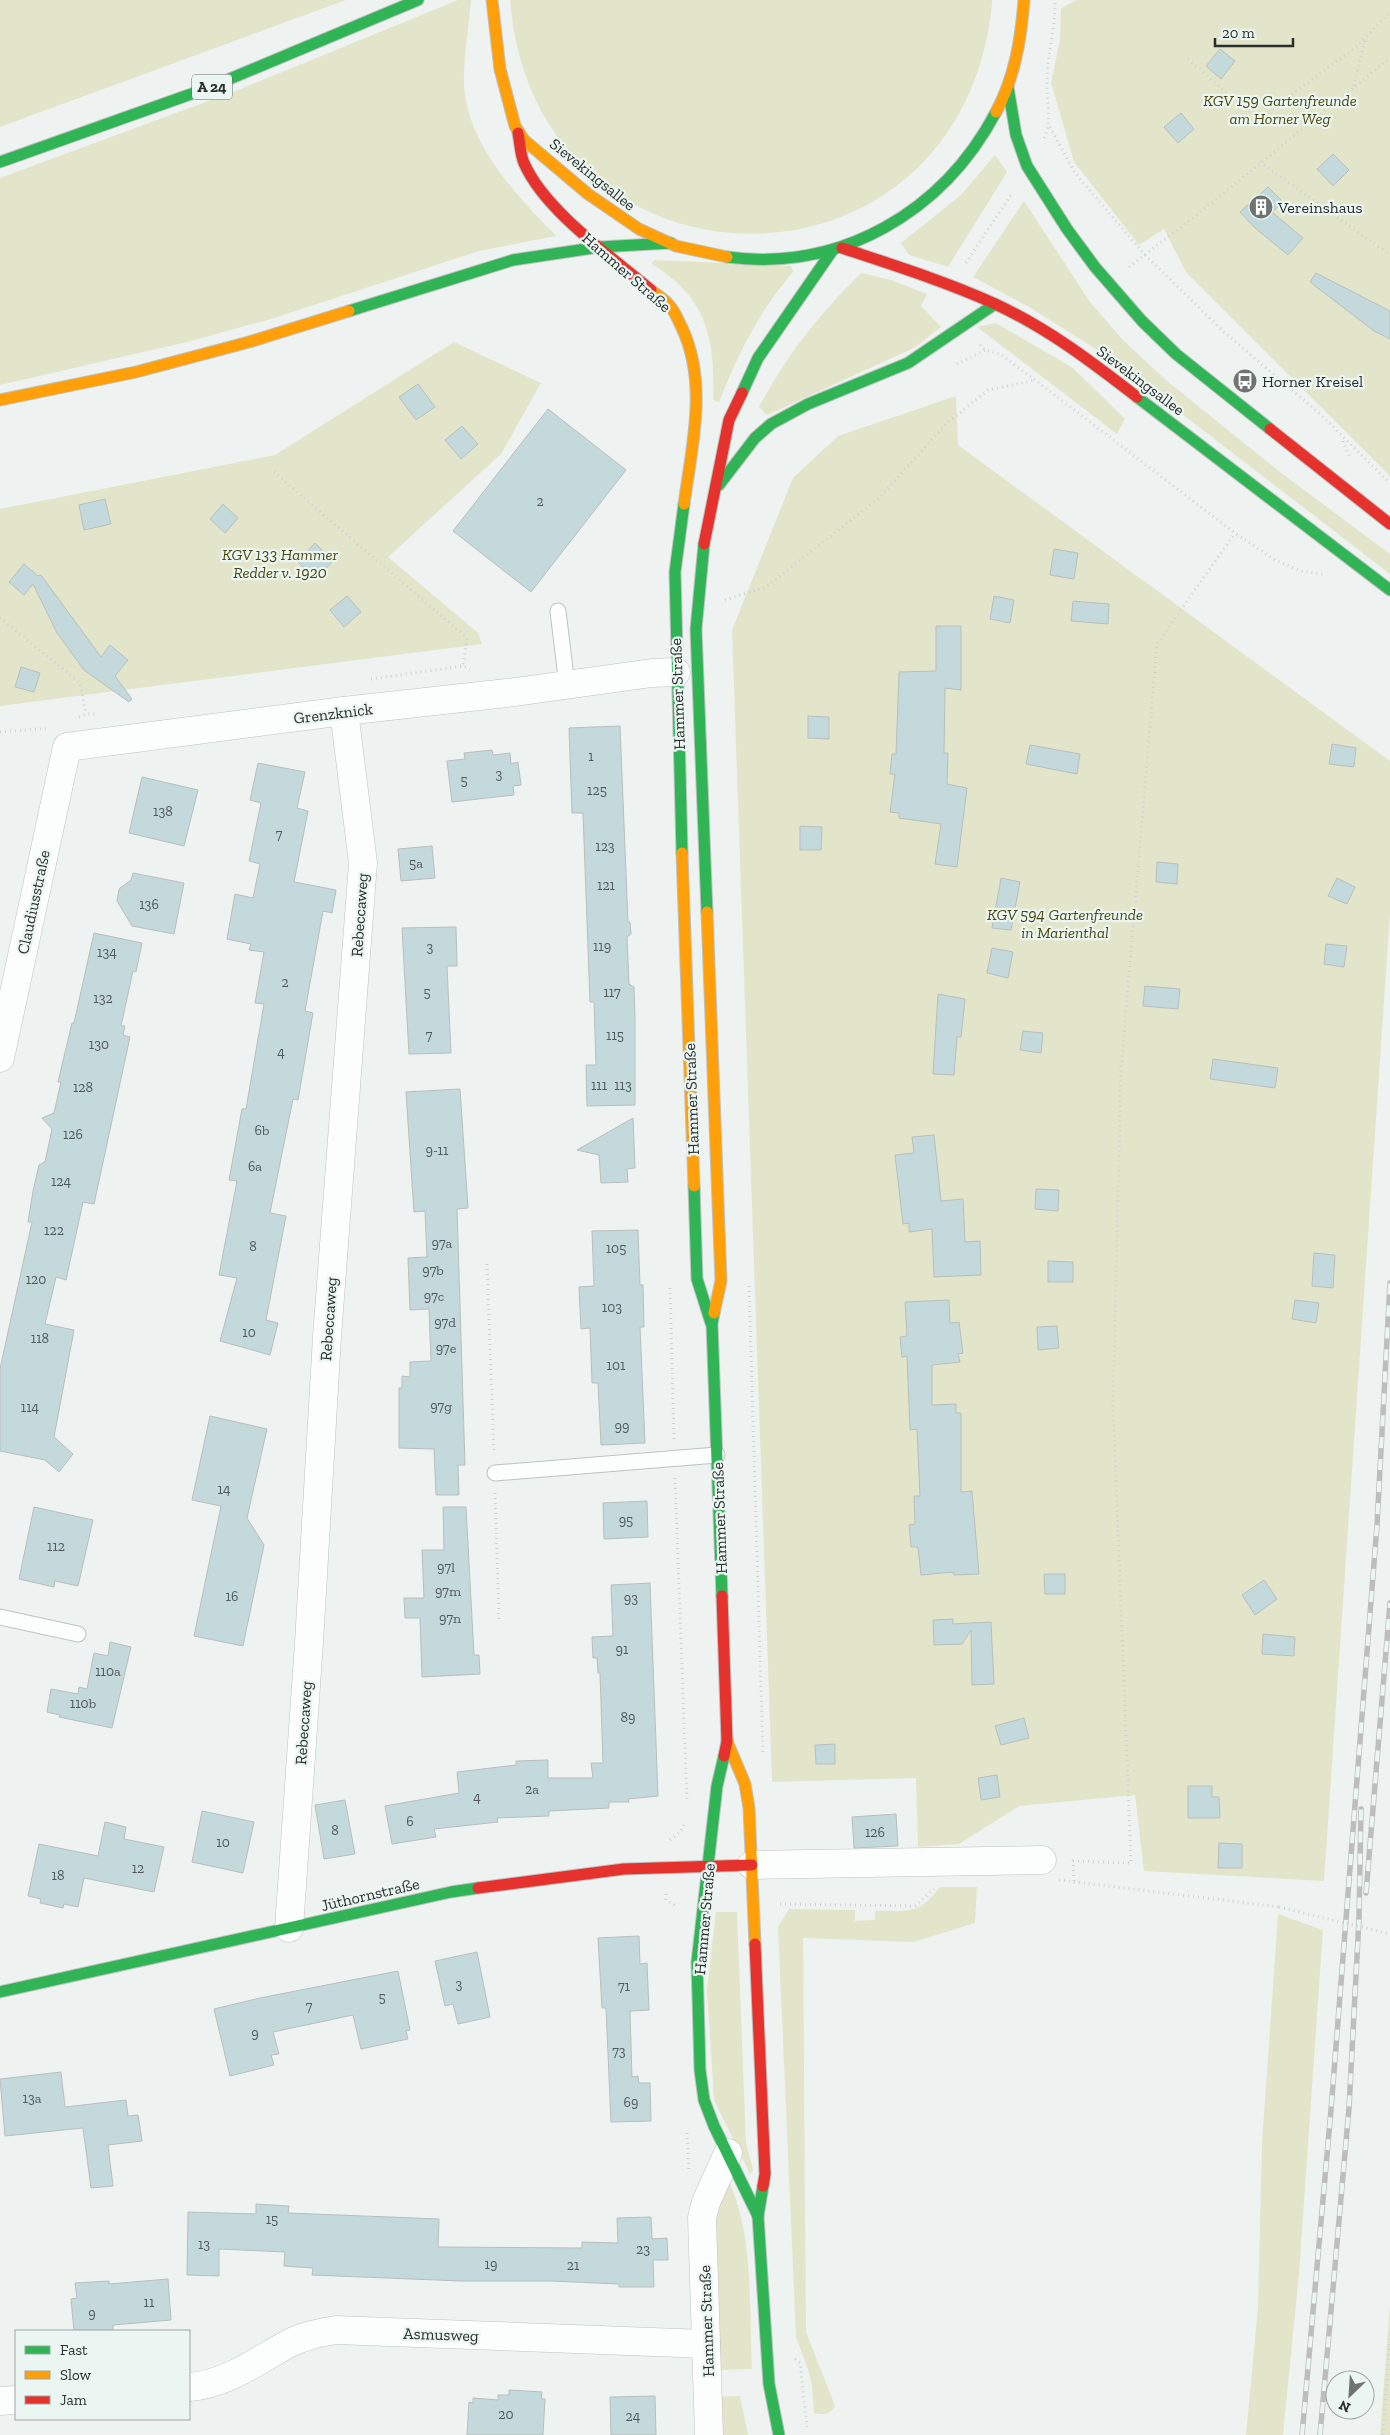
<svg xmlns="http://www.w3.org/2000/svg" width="1390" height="2435" font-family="'Zilla Slab',serif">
<rect width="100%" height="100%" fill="#eef3f1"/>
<g fill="#e3e5ca">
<polygon points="0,0 346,0 0,127"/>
<path d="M458,0H471C469,24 465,49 464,73C461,138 514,193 556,236L479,251L271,319L187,342L0,385V178L238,90Z"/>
<path d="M510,0H992V4C961,314 534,308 510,0Z"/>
<polygon points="1077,0 1390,0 1390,476 1186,272 1164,229 1139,245 1074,162 1051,83 1060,40 1061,8"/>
<polygon points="995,155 1007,172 948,267 909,255 901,243 961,195"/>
<polygon points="1024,201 1090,302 1123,340 1167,381 1280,472 1390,554 1390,574 1104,354 1029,307 973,277"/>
<path d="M654,260L791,266L793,272C759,311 738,354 719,402L713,400C715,339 708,299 652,264Z"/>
<path d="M861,273L891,280L927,294L921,306L941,327L914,348L767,415L759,407C786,356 820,313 861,273Z"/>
<polygon points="996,323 1073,368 1125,419 1117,434 977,327"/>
<polygon points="454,342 541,383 501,454 388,557 478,633 482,644 0,706 0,509 275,455"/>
<polygon points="956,396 958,445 1390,761 1390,913 1324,1881 1144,1871 1135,1795 1019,1806 959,1844 918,1847 916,1778 772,1782 732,630 793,478 838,436"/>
<path d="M940,1887H977L975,1923L914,1942L803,1938L806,2332L835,2406C829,2415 824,2415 814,2413L812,2386L808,2369L796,2337L778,1927L789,1909L855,1910V1921L875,1920V1911C910,1910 917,1916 940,1887Z"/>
<polygon points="716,1912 737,1912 746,2143 753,2170 750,2174 714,2100 707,1990"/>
<polygon points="1278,1914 1323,1930 1299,2274 1283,2435 1246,2435 1258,2307 1262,2143"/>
<path d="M729,2181C754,2236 749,2308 752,2369L719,2370L715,2215Z"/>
<polygon points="1390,2305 1390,2435 1380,2435"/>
<polygon points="740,2396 748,2435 721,2435 719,2397"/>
</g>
<g fill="#c4d9dc" stroke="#b9bebd">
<polygon points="1220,49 1235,61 1221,79 1206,66"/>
<polygon points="1181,113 1194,129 1178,143 1164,127"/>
<polygon points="1333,154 1349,170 1333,186 1317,169"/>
<polygon points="1268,187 1283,202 1272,212 1303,238 1288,255 1255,228 1240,212"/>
<polygon points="1316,273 1390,311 1390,339 1374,331 1310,282"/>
<polygon points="418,384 435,407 416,420 399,397"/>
<polygon points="548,409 626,470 531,592 453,531"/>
<polygon points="462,426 478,444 461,459 445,440"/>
<polygon points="105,499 111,524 84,530 79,505"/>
<polygon points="223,504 238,518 225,533 210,519"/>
<polygon points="315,543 333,561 316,579 298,562"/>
<polygon points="1054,549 1078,553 1074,579 1050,575"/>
<polygon points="24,564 38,576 41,575 101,657 110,645 128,660 115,676 132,699 129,702 84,670 57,633 33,584 24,595 9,582"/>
<polygon points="347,596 361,612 344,627 330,610"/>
<polygon points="994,596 1014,600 1010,623 990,619"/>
<polygon points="1073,601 1109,604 1108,624 1071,621"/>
<polygon points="936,626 961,626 961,690 945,688 944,753 948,753 947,784 967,788 957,867 935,864 941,824 899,818 899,813 890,812 895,774 890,774 892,754 896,754 899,672 936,671"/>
<polygon points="21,667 40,673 34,692 15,687"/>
<polygon points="808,716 829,717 829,739 808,738"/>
<polygon points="620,726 628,922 630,922 631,934 627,937 629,984 634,987 635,1017 635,1105 587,1106 586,1065 596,1065 594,1002 590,1002 583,813 572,813 569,728"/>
<polygon points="1332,744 1356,748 1354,767 1329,764"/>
<polygon points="1030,745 1080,754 1077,774 1026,764"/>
<polygon points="492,750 493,755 510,753 511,764 518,762 521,785 513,786 514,795 452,802 447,761 465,759 464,753"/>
<polygon points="258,763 305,772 297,808 308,811 294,882 336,890 332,913 323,911 305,1011 313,1013 298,1100 293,1099 270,1213 286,1216 266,1320 278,1323 270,1355 220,1341 237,1278 219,1275 237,1181 229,1180 242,1109 246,1109 264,1004 255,1003 264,952 249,950 251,944 227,939 235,894 253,898 260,864 249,861 261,803 250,800"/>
<polygon points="142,777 198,790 184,846 129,833"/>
<polygon points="800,826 822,827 821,850 800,850"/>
<polygon points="432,846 435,878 401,881 398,849"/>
<polygon points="1157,862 1178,864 1177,884 1156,882"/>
<polygon points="133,873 184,883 174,934 132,926 117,901 119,889 131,880"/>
<polygon points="1001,878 1020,882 1011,930 992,928"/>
<polygon points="1337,878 1355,887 1347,904 1328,896"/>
<polygon points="456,927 457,966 447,966 451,1053 409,1054 402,928"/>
<polygon points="94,933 142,943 136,972 133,971 121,1026 125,1026 123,1035 130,1037 94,1204 83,1202 66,1280 56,1277 45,1324 74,1330 54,1437 73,1454 59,1472 45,1460 0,1451 0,1369 32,1222 28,1222 33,1191 39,1165 45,1162 52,1129 42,1118 54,1113 61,1082 58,1082 72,1023 74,1023"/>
<polygon points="1326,944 1347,946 1344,967 1324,964"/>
<polygon points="992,948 1013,952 1008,978 987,973"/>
<polygon points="1145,986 1180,989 1178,1009 1143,1006"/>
<polygon points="938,994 965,999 961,1037 957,1037 954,1075 933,1074"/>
<polygon points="1023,1031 1043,1033 1041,1053 1020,1050"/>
<polygon points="1213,1059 1278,1068 1275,1088 1210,1079"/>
<polygon points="460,1089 468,1208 457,1209 465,1465 458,1465 459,1495 436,1495 434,1449 399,1448 399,1388 402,1388 402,1376 410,1377 410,1362 431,1361 429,1309 410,1310 408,1258 427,1257 425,1211 414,1212 406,1092"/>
<polygon points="633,1118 635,1168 627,1169 628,1182 601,1183 599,1155 577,1150"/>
<polygon points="934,1135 941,1201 963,1199 965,1242 980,1241 981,1275 934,1277 932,1229 909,1232 909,1223 903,1224 895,1155 914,1153 912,1137"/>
<polygon points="1036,1189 1059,1190 1058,1211 1035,1209"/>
<polygon points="638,1230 640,1285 643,1285 644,1327 640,1327 645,1443 601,1445 598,1383 592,1383 590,1328 581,1329 579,1287 594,1286 592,1231"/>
<polygon points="1314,1253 1335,1255 1333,1288 1312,1286"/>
<polygon points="1048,1261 1073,1262 1073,1282 1048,1282"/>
<polygon points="949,1300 950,1323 959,1322 963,1353 958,1354 960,1362 932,1365 932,1405 956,1404 956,1413 961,1413 961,1492 972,1491 979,1574 954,1575 953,1572 921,1575 918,1547 911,1547 909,1525 915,1524 914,1496 920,1496 917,1429 910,1430 907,1356 902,1357 900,1337 907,1336 905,1302"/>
<polygon points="1295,1300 1319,1303 1316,1323 1292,1319"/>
<polygon points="1057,1326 1059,1348 1038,1350 1037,1327"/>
<polygon points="210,1416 267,1429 247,1518 264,1545 243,1646 194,1636 221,1506 192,1500"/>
<polygon points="647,1501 648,1537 604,1539 603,1503"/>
<polygon points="34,1507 93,1520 78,1586 55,1581 54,1587 19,1579"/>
<polygon points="443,1507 466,1507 474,1655 479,1655 480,1674 422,1677 420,1618 405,1618 404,1598 424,1598 422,1550 444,1550"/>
<polygon points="1044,1574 1065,1574 1065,1594 1045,1594"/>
<polygon points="1264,1580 1277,1599 1255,1615 1242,1595"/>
<polygon points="650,1583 658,1796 628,1799 629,1802 609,1802 609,1808 549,1811 549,1816 497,1818 498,1822 434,1829 436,1837 392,1844 385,1806 459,1793 457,1772 516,1765 516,1761 548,1760 548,1778 593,1778 591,1763 603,1763 600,1673 598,1673 597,1658 593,1658 592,1637 613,1636 611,1585"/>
<polygon points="953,1619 953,1624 991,1622 994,1684 972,1685 971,1630 962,1644 934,1645 933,1620"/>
<polygon points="1263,1634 1295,1637 1294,1656 1262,1654"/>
<polygon points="110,1642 131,1647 112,1728 59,1717 60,1715 47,1712 51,1689 78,1694 79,1687 87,1689 94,1653 108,1656"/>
<polygon points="1024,1718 1029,1738 1001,1745 995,1726"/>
<polygon points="835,1744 835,1764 816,1764 815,1745"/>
<polygon points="997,1775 1000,1797 981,1800 978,1778"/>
<polygon points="1188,1786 1212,1786 1212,1797 1219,1797 1220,1818 1188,1818"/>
<polygon points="345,1800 355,1854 324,1859 315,1805"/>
<polygon points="202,1811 254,1822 243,1873 192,1862"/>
<polygon points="896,1814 898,1846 854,1848 852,1817"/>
<polygon points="105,1822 126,1827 124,1839 164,1847 154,1892 84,1878 78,1907 64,1904 63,1908 40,1903 41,1899 28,1896 39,1844 98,1856"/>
<polygon points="1219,1843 1242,1844 1242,1868 1218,1868"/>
<polygon points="639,1936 640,1964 647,1963 649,2010 630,2011 632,2077 638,2076 639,2083 650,2083 651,2121 611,2122 606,2008 602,2008 598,1938"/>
<polygon points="477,1952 490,2017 458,2024 453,2004 445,2006 435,1961"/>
<polygon points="398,1971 410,2030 406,2031 408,2039 361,2049 353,2015 273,2032 279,2054 271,2055 274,2065 230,2076 214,2009 260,1998"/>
<polygon points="61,2072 65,2107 126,2100 128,2116 138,2115 142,2141 108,2145 113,2186 91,2188 83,2128 5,2136 0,2079"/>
<polygon points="256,2204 289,2206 288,2213 439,2219 438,2247 582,2248 582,2242 618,2243 617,2218 651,2217 652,2239 667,2238 668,2260 653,2260 654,2287 619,2287 619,2284 550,2281 461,2281 312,2275 313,2268 284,2266 285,2252 219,2249 219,2276 187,2275 188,2212 256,2214"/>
<polygon points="168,2279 171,2320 113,2325 113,2331 74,2331 71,2299 77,2298 75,2283 109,2281 109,2284"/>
<polygon points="509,2390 542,2392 541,2399 545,2399 543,2435 467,2435 469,2402 473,2403 473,2398 498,2400 498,2395 509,2395"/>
<polygon points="655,2396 656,2435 611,2435 610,2397"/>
</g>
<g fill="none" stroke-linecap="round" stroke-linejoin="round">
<defs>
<g id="lane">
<polyline points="558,611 567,686"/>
<polyline points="495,1473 717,1455"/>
<polyline points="0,1617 78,1634"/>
</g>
<g id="street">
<polyline points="0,1058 67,747 344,711 515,692 652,673 676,672"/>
<polyline points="752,1865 1042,1860"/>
<polyline points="289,1928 309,1643 327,1337 363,863 344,711"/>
<path d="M189,2387C227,2384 255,2362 288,2344C303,2336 319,2333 336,2330L706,2344"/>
<polyline points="0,2401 16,2400"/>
<polyline points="709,2435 702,2218 706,2202 728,2153"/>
</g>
<g id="fast">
<polyline points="1008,87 1016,135 1027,166 1067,229 1095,267 1142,321 1176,354 1270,429"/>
<polyline points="0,162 208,88 418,0"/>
<path d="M727,257C841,272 943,212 996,112"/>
<polyline points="349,311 513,260 600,247 671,243"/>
<polyline points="742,393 758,358 832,251"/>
<polyline points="1137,397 1390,590"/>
<polyline points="719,485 755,438 771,424 808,404 908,363 995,304"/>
<polyline points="704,544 696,629 707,912"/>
<polyline points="682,853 675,572 684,504"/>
<polyline points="694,1186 697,1279 711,1323"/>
<polyline points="714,1313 712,1324 722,1596"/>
<polyline points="724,1756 717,1786 697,1962 700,2070 704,2100 714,2126 758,2216"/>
<polyline points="0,1992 451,1892 478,1888"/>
<polyline points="763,2186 758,2216 769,2384 779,2435"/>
</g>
<g id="slow">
<polyline points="492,0 500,69 515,126 524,140 588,194 639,229 676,246 727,257"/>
<path d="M996,112C1015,77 1021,39 1024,0"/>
<path d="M651,290C657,295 664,299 669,305C675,311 678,320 682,328C708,383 692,446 684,504"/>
<polyline points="0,400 136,372 249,342 349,311"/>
<polyline points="682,853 694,1186"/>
<polyline points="707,912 721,1281 714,1313"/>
<polyline points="727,1741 745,1784 749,1808 755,1944"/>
</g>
<g id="jam">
<path d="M518,133C520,142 520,154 524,163C545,211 611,256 651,290"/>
<path d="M842,248C893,265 944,281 993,303C1046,327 1092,362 1137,397"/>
<polyline points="1270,429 1390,524"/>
<polyline points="704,544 729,420 742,393"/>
<polyline points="722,1596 727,1741 724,1756"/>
<polyline points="478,1888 624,1869 752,1865"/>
<polyline points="755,1944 765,2174 763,2186"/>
</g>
</defs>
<use href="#lane" stroke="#bec2c1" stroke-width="17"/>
<use href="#street" stroke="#bec2c1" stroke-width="29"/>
<use href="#fast" stroke="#bec2c1" stroke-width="13"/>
<use href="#slow" stroke="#bec2c1" stroke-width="13"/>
<use href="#jam" stroke="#bec2c1" stroke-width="13"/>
<g stroke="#ced1d0" stroke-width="3" stroke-dasharray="1 4" stroke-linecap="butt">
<polyline points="1188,59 1246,110 1266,114 1357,46 1390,12"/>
<polyline points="1354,86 1365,39"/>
<polyline points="1050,127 1075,173 1145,255 1224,332 1321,415 1390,483"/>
<path d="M1044,138C1053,120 1046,101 1047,81C1047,54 1056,27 1055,0"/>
<polyline points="1260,162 1390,255"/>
<polyline points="966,263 1012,193"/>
<polyline points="1129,267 1204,209 1390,58"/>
<polyline points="980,345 985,350 1000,354 1035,380 1235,533 1275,560 1301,571 1323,574"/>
<polyline points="957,364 985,350"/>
<polyline points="1343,441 1350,458"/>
<polyline points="274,472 467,638 463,666"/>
<polyline points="725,600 766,587 879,498 946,424 988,390 1035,380"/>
<polyline points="0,618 80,683 86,714"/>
<polyline points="371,679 463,666 470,669"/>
<polyline points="79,717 86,714 97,714"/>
<polyline points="0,732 49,728"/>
<polyline points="487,1264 494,1454"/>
<polyline points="749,1286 763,1755"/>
<polyline points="670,1288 674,1439"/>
<polyline points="675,1478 687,1801"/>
<polyline points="495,1493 499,1620"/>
<polyline points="670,1840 681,1831 685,1823"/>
<polyline points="1059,1880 1279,1907"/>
<polyline points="1074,1881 1073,1861 1131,1863 1113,1404 1121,1069 1157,644 1235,533"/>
<polyline points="666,1894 666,1900 676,1906"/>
<polyline points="780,1904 915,1906 934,1889"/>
<polyline points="687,2133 689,2172"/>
<polyline points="795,2359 800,2363 807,2427"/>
<polyline points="1383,2435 1390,2331"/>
</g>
<use href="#lane" stroke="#fcfdfd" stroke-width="15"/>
<use href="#street" stroke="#fcfdfd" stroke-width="28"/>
<use href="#fast" stroke="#30b455" stroke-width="11"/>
<use href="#slow" stroke="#ff9f0a" stroke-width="11"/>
<use href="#jam" stroke="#e5322d" stroke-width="11"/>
<defs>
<g id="rail">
<polyline points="1366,1893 1390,1603"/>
<polyline points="1302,2435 1331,2110 1377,1525 1390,1283"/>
<polyline points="1320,2435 1349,2108 1359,1919 1361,1809"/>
</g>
</defs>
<use href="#rail" stroke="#bdbdbd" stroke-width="5.5"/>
<use href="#rail" stroke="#ebf6f2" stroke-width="4" stroke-dasharray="11" stroke-linecap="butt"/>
<polyline stroke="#ced1d0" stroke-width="3" stroke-dasharray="1 4" stroke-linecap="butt" points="1279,1907 1390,1934"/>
</g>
<defs>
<symbol id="building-disc" viewBox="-11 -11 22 22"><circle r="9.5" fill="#6f7372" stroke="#ebf6f2"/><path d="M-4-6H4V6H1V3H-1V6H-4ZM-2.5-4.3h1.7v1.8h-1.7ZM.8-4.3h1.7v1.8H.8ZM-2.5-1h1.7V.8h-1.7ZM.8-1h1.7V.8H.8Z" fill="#fff"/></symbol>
<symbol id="bus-disc" viewBox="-11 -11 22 22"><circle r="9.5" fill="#6f7372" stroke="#ebf6f2"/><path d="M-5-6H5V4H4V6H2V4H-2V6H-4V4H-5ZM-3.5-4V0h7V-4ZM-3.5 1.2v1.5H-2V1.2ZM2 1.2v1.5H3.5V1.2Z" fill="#fff"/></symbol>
</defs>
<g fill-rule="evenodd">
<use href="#building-disc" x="1247" y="193" width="28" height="28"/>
<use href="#bus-disc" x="1231" y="367" width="28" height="28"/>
</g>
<g text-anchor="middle" stroke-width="4.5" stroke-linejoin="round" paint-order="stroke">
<g font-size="14" fill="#505959">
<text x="540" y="506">2</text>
<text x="591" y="761">1</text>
<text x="499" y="779">3</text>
<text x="464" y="785">5</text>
<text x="597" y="795">125</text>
<text x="163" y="816">138</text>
<text x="279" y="839">7</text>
<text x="605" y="851">123</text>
<text x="416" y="868">5a</text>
<text x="606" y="890">121</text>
<text x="149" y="909">136</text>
<text x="602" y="951">119</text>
<text x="430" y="952">3</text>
<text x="107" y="957">134</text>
<text x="285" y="987">2</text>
<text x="427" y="997">5</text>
<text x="612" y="997">117</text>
<text x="103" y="1003">132</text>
<text x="429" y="1040">7</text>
<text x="615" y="1040">115</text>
<text x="99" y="1049">130</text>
<text x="281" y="1057">4</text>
<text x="599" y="1090">111</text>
<text x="623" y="1090">113</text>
<text x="83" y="1092">128</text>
<text x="262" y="1135">6b</text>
<text x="73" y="1139">126</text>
<text x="437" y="1155">9-11</text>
<text x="255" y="1171">6a</text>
<text x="61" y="1186">124</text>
<text x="54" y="1235">122</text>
<text x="442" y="1248">97a</text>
<text x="253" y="1251">8</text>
<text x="616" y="1253">105</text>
<text x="433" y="1275">97b</text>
<text x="36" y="1284">120</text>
<text x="434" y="1301">97c</text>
<text x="612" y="1312">103</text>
<text x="445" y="1327">97d</text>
<text x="249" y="1337">10</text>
<text x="40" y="1343">118</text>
<text x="446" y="1353">97e</text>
<text x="616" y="1370">101</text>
<text x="441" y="1411">97g</text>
<text x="30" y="1412">114</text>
<text x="622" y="1431">99</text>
<text x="224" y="1494">14</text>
<text x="626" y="1525">95</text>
<text x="56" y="1551">112</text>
<text x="446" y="1572">97l</text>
<text x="448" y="1596">97m</text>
<text x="232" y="1601">16</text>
<text x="631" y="1603">93</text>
<text x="450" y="1623">97n</text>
<text x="622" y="1654">91</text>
<text x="108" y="1676">110a</text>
<text x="83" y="1708">110b</text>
<text x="628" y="1722">89</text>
<text x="532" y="1794">2a</text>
<text x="477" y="1802">4</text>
<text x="410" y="1826">6</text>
<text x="335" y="1835">8</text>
<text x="875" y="1837">126</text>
<text x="223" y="1847">10</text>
<text x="138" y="1873">12</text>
<text x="58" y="1880">18</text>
<text x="459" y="1989">3</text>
<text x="624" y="1991">71</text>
<text x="382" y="2002">5</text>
<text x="309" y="2011">7</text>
<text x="255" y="2038">9</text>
<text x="619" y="2056">73</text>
<text x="32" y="2103">13a</text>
<text x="631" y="2107">69</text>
<text x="272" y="2224">15</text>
<text x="204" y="2249">13</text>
<text x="643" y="2254">23</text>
<text x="491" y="2269">19</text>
<text x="573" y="2270">21</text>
<text x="149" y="2307">11</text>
<text x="92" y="2318">9</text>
<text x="506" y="2419">20</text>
<text x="633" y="2421">24</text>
</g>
<rect fill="#ebf6f2" stroke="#646a68" stroke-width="1" x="192" y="74.5" width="40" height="25" rx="4"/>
<g font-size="15" font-weight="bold" fill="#2a2e2d">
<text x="212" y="92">A 24</text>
</g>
<g font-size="16" font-style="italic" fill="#4b480f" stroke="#ebf6f2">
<text x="1280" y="106">KGV 159 Gartenfreunde<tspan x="1280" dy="18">am Horner Weg</tspan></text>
<text x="280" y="560">KGV 133 Hammer<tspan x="280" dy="18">Redder v. 1920</tspan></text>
<text x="1065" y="920">KGV 594 Gartenfreunde<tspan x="1065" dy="18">in Marienthal</tspan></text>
</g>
<g font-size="16" fill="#2a2e2d" stroke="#ebf6f2">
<text transform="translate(593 174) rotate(39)" y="6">Sievekingsallee</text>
<text transform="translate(627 272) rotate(41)" y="6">Hammer Straße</text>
<text transform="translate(1141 380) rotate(37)" y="6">Sievekingsallee</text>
<text transform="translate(677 694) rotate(-92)" y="6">Hammer Straße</text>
<text transform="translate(333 713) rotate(-7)" y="6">Grenzknick</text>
<text transform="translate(33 902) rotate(-78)" y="6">Claudiusstraße</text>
<text transform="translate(359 915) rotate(-86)" y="6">Rebeccaweg</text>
<text transform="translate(691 1099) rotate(-92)" y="6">Hammer Straße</text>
<text transform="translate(328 1319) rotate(-86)" y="6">Rebeccaweg</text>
<text transform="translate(719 1518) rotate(-92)" y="6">Hammer Straße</text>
<text transform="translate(303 1723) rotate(-86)" y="6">Rebeccaweg</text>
<text transform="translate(370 1894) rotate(-13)" y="6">Jüthornstraße</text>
<text transform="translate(704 1919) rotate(-85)" y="6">Hammer Straße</text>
<text transform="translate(706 2321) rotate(-92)" y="6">Hammer Straße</text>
<text transform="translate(441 2334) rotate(2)" y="6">Asmusweg</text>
</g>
<g font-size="16" fill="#2a2e2d" stroke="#ebf6f2" text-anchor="start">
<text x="1278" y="213">Vereinshaus</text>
<text x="1262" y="387">Horner Kreisel</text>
</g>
</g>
<rect x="15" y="2330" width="175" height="90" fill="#ebf6f2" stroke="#9ea6a3"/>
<rect x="25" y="2346" width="25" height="8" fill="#30b455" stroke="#9ea6a3"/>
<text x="60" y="2355" font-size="15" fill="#2a2e2d">Fast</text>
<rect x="25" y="2371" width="25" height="8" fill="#ff9f0a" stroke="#9ea6a3"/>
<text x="60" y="2380" font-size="15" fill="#2a2e2d">Slow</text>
<rect x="25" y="2396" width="25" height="8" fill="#e5322d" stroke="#9ea6a3"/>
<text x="60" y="2405" font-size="15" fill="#2a2e2d">Jam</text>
<g transform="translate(1350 2395) rotate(205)"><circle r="24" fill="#ebf6f2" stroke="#9ea6a3"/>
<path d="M0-4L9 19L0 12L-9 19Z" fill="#6f7372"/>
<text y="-8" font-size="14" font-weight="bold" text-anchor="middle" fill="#2a2e2d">N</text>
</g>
<path d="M1215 38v8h78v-8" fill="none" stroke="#2a2e2d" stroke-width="2.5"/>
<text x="1222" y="38" font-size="15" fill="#2a2e2d" stroke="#ebf6f2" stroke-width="4" paint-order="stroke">20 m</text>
</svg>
